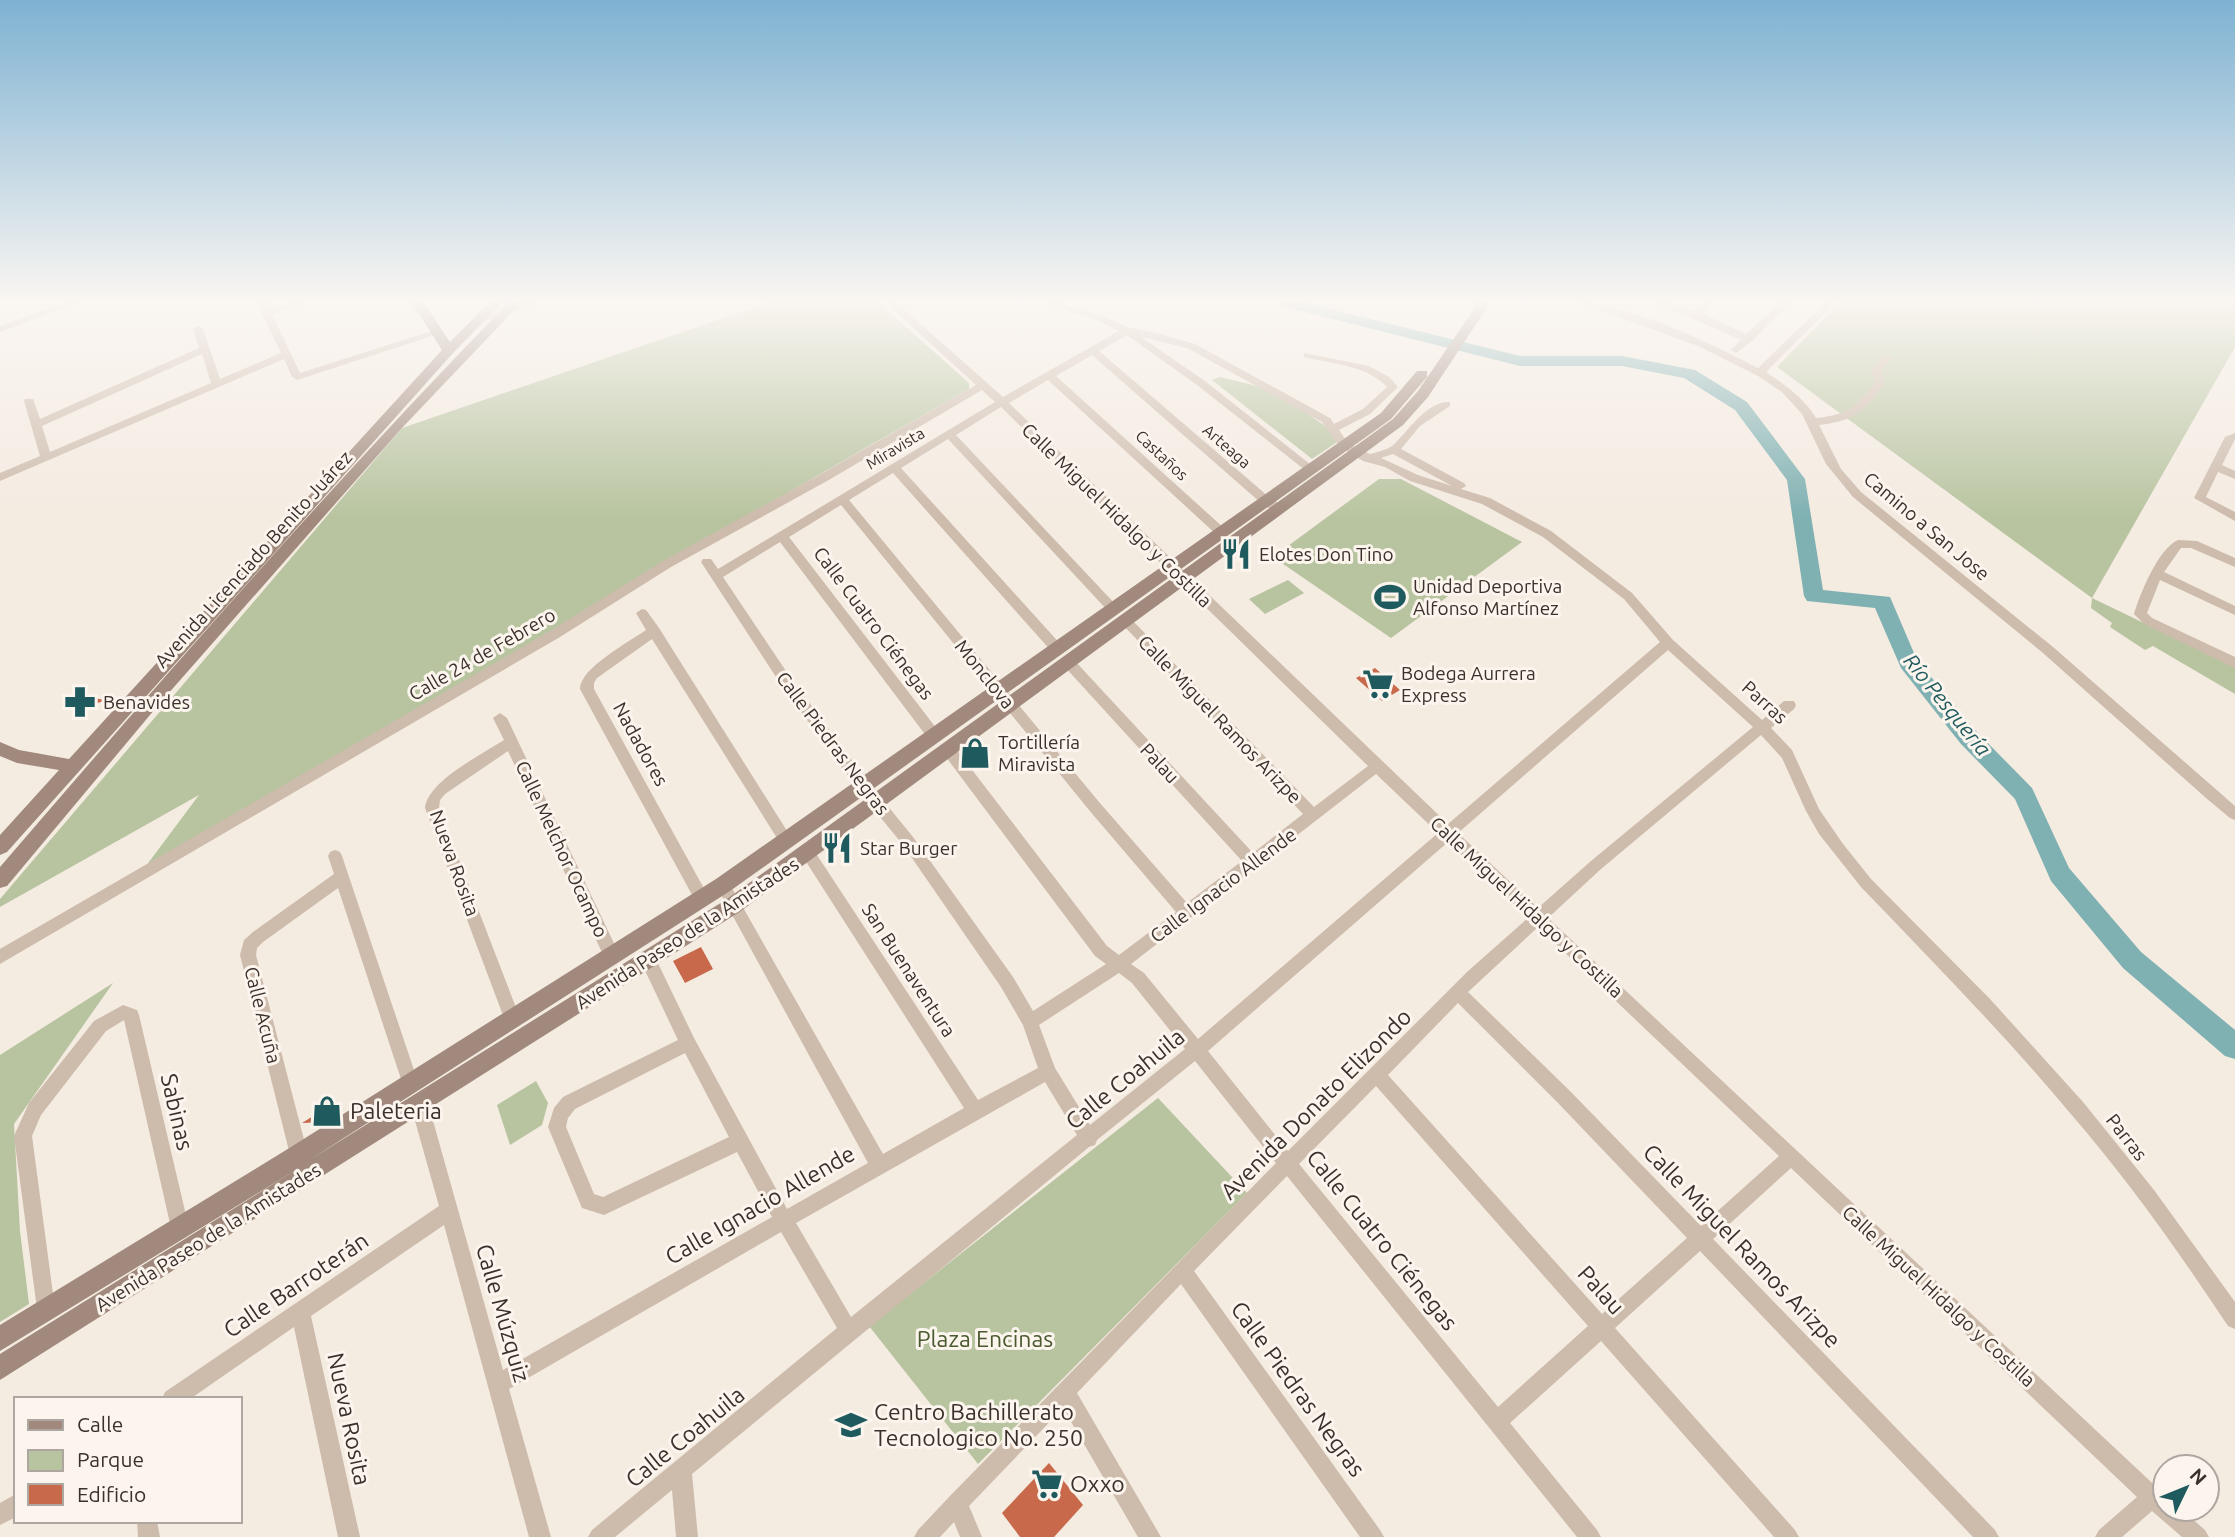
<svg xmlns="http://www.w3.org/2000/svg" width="2235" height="1537" font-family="Ubuntu,sans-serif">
<rect width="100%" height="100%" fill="#f4ebe1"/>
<g fill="#b8c4a0">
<path d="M767,303H879L969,383V389C692,546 419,709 143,870L199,795L0,907V899L402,428Z"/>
<polygon points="1839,303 2235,303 2235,347 2092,598 2235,667 2235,694 2153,646 2145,650 2110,627 2112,623 2091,608 2092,598 1777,367"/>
<polygon points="1220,377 1257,386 1296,406 1343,438 1312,459 1212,380"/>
<polygon points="1379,479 1401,479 1522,542 1391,638 1273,557"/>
<polygon points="1288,580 1304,593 1265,614 1249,599"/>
<polygon points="113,983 14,1124 20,1231 29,1304 0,1322 0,1055"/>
<polygon points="536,1081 548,1103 542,1125 510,1145 497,1105"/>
<polygon points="1158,1098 1247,1193 978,1464 869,1326"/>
</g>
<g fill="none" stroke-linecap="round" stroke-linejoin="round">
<polygon fill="#7fb0b2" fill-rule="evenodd" points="1279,303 1305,303 1520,356 1622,356 1695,370 1747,402 1805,479 1823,590 1890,597 1917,660 1977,732 2032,788 2069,868 2141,952 2235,1030 2235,1059 2225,1056 2123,968 2051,881 2015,799 1961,744 1901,668 1875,608 1807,601 1804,596 1787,480 1735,410 1684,378 1622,366 1520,366 1281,306"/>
</g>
<g fill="#c8694b">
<polygon points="1375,668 1400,690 1382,701 1356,678"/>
<polygon points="72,695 106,700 81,709 62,706"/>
<polygon points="701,947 713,969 685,983 673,961"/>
<polygon points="329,1106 335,1116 325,1122 302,1123"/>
<polygon points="1049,1463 1083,1505 1054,1537 1020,1537 1002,1513"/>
</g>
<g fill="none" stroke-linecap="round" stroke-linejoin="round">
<g fill="#cdbbac" fill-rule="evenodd">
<polygon points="64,303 78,303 0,332 0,326"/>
<path d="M257,303H267L270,309L292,303H307L272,314L300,373L432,331L441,333L297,380L292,377L284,359L0,481V473L40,456L24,401L25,399H33L40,419L199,348L193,329L198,326L203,329L220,379L281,353ZM202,354L211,383L50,452L42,426Z"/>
<polygon points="526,303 541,303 479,323 471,321"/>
<path d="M886,303H897L1003,397L1119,331L1099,321L1045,303H1059L1105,317L1130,328L1161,334L1195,344L1330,418L1334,424L1363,409L1387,387C1367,365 1332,364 1304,357V353L1369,366L1389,377L1398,387L1370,414L1339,430L1348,443L1370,454C1377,452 1386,450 1392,446C1407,433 1427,400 1450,402V406L1420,426L1401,449L1464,483L1466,486L1461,489L1490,498L1551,531L1632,593L1673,640L1762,720L1784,701H1794L1796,705L1794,709L1771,728L1792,750L1819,809L1843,844L1871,879L1990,999L2083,1102L2154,1190L2235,1302V1329L2228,1326C2179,1252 2128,1180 2070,1113C2004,1034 1932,961 1861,887L1819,834L1806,811L1782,758L1761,735L1601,869L1548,918L2165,1495V1509H2181L2205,1530L2209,1537H2182L2152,1511L2122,1537H2095L2099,1530L2137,1497L1791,1168L1713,1239L1995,1530L1999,1537H1973L1700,1251L1615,1328L1795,1530L1799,1537H1774L1601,1341L1510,1423L1597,1530L1601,1537H1577L1287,1176L1194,1271L1380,1530L1384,1537H1360L1181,1284L1077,1393L1161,1537H1138L1063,1408L969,1506L982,1537H960L954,1522L940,1537H914L918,1530L950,1496L1276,1163L1195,1061L1097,1140L1095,1145L1089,1147L692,1474L698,1537H676L672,1490L615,1537H588L592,1530L837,1328L781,1232L509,1389L551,1537H529L444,1225L311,1316L360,1537H338L294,1327L190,1399H162L165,1392L439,1206L410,1103L413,1097L419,1095L425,1097L428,1103L503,1370L772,1217L737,1152L604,1215L582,1208L548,1127L554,1108L563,1097L678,1040L640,960L642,955L648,953L654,955L694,1038L787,1209L868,1163L718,889L715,885L718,881L723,879L728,881L883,1154L964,1108L803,857L801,853L803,849L808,847L813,849L978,1100L1038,1068L1023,1025L1001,987L903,845L859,791L780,683L701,562L703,559H711L718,569L995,402L982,390L827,481L671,567L560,637L0,964V949L550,631L663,561L819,475L976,385ZM1127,335L1197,385L1305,470H1313L1315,468L1205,381L1141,337L1187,348L1322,422L1340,447L1363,461L1385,467L1410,481L1482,504L1543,537L1624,599L1660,642L1448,824L1009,403L1048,380L1217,535H1225V529L1056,376L1092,355L1261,503L1275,512H1283V506L1269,497L1099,351ZM1001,407L1368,766L1314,807L1131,619H1123L1121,622L1123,625L1303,814L1253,853L1074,660H1064L1062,663L1064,666L1242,861L1187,903L1099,802L849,500L893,473L1053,653H1063L1064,650L1063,647L901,468L948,439L1109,612H1117L1119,609L1117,606L956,435ZM1393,454L1452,486L1418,475L1381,458ZM841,505L1089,810L1176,912L1119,955L1107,946L953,745H943L941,749L943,753L1095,956L1106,964L1033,1011L1013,977L913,837L869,783L790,677L723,577L780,542L930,741H940L942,737L940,733L789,537ZM1668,650L1753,727L1591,861L1538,908L1458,833ZM1376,774L1438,833L1198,1039L1144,973L1131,964ZM1448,842L1528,918L1467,972L1288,1151L1208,1051ZM1538,927L1779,1156L1701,1226L1571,1092L1468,992ZM1119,973L1132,983L1185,1049L1090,1125L1055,1068L1039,1025ZM1458,1003L1559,1104L1687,1238L1602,1314L1388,1075ZM685,1053L729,1137L603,1197L594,1194L566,1127L568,1118L575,1109ZM1045,1082L1077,1135L851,1317L796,1223ZM1376,1086L1588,1326L1498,1407L1299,1164Z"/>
<path d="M1580,303C1623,301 1719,347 1758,368L1825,303H1835L1766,372C1785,385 1804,398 1816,418C1846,415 1856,408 1875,383L1871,370L1883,357H1891L1892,359L1881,371L1885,383C1865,411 1854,421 1819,425L1841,469L1861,492L2053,647L2235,806V820L2230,818L2206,798L2043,653L1853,497L1826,464L1802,414L1782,392L1758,376L1698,346Z"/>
<polygon points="1657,303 1671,303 1695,311 1705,303 1715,303 1703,314 1746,334 1780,303 1790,303 1752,341 1736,353 1731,350 1741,340"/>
<polygon points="2235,433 2235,439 2222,465 2235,471 2235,479 2218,472 2206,497 2235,512 2235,521 2194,498 2225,437"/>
<path d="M2178,540L2197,541L2235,558V567L2191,548H2181L2164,572L2235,606V615L2160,580L2147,613L2152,618L2235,657V668L2144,624L2134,614C2140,594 2158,549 2178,540Z"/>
<path d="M642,609L646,610L659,628L794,842L792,846L787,848L782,846L652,639L597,678L594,683V689L707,894L710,899L707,904L702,905L697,904L580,689C580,668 629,642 646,630L636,613Z"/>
<path d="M500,713L507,718L620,956L618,961L612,963L606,961L508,751L445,794L440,800L439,808L520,1018L518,1023L512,1025L506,1023L504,1018L425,808C428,781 481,755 504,740L493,718Z"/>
<polygon points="335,850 340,852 342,856 418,1082 416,1088 410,1090 404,1088 402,1082 338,888 263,942 257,948 256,955 308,1155 305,1161 299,1164 293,1161 290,1155 240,955 244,940 253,932 334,874 328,856 330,852"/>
<polygon points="123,1005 137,1010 139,1015 189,1228 186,1234 180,1237 174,1234 171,1228 124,1020 106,1031 41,1115 32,1136 55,1309 53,1316 46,1318 39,1316 37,1309 14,1136 29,1103 94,1021"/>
<polygon points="16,1494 16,1517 0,1525 0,1503"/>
<polygon points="137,1521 157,1521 160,1537 138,1537"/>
</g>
<g fill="#a18a7d" fill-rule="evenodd">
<polygon points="412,303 424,303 450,342 489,303 502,303 453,353 7,852 0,855 0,835 59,770 17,763 0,756 0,742 19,750 69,759 442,350"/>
<path d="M508,303H521L401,429L160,703L7,886L0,888V867C165,675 332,484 508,303Z"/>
<polygon points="1478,303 1490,303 1428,397 1403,425 741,911 0,1380 0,1354 299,1168 0,1351 0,1325 291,1147 716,879 1381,413 1417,371 1427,371 1427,377 1391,419 730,891 308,1161 727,899 1393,419 1418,391"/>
</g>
</g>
<linearGradient id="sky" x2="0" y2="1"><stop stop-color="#7eb2d2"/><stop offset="0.58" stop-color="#faf6f2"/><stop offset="1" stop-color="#faf6f2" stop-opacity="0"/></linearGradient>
<rect width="2235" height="518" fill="url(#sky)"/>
<defs>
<symbol id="restaurant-bare" viewBox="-9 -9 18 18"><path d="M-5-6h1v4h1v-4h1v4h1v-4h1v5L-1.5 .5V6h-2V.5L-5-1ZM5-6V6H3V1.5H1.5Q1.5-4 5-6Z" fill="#1f5a5e" stroke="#fbf5ee" stroke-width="2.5" paint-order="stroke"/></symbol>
<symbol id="stadium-bare" viewBox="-9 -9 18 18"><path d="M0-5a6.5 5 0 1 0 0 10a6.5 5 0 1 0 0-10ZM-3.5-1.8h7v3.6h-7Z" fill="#1f5a5e" stroke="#fbf5ee" stroke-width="2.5" paint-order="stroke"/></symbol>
<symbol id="supermarket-bare" viewBox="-9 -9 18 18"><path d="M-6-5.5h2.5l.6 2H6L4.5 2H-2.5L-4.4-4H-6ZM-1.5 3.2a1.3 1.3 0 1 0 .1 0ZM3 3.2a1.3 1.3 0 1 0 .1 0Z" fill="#1f5a5e" stroke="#fbf5ee" stroke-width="2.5" paint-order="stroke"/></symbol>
<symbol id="pharmacy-bare" viewBox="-9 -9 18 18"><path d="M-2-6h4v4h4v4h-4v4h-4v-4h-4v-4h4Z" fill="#1f5a5e" stroke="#fbf5ee" stroke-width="2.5" paint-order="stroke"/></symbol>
<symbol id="shop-bare" viewBox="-9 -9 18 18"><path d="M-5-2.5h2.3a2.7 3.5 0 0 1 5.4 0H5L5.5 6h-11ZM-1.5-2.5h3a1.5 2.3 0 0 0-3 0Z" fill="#1f5a5e" stroke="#fbf5ee" stroke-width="2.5" paint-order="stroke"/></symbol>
<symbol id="school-bare" viewBox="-9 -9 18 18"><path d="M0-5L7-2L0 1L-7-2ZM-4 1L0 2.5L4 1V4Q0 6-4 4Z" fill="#1f5a5e" stroke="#fbf5ee" stroke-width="2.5" paint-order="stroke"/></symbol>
</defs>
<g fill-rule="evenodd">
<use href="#restaurant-bare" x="1214" y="532" width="44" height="44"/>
<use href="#stadium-bare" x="1368" y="575" width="44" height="44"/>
<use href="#supermarket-bare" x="1356" y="662" width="44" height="44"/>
<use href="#pharmacy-bare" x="58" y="680" width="44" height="44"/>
<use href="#shop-bare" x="953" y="731" width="44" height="44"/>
<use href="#restaurant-bare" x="815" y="826" width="44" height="44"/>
<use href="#shop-bare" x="305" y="1089" width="44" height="44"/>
<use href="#school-bare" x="829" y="1403" width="44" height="44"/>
<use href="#supermarket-bare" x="1025" y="1462" width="44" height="44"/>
</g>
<g text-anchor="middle" stroke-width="6" stroke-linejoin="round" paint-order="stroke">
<g font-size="16" fill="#3b302b" stroke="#fbf5ee">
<text transform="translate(1227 446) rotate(41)" y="6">Arteaga</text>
<text transform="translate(895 448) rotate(-31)" y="6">Miravista</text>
<text transform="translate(1162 455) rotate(43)" y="6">Castaños</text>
</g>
<g font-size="19" fill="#3b302b" stroke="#fbf5ee">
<text transform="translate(1117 515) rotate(44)" y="7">Calle Miguel Hidalgo y Costilla</text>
<text transform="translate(1927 526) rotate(40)" y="7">Camino a San Jose</text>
<text transform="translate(253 559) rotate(-48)" y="7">Avenida Licenciado Benito Juárez</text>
<text transform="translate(874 623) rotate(53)" y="7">Calle Cuatro Ciénegas</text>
<text transform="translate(482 654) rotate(-30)" y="7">Calle 24 de Febrero</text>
<text transform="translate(985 674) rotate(51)" y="7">Monclova</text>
<text transform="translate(1765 702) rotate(42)" y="7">Parras</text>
<text transform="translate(1220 719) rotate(46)" y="7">Calle Miguel Ramos Arizpe</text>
<text transform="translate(833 743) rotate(53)" y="7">Calle Piedras Negras</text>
<text transform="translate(641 744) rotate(61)" y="7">Nadadores</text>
<text transform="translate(1160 763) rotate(47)" y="7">Palau</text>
<text transform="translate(562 849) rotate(65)" y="7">Calle Melchor Ocampo</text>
<text transform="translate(455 863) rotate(70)" y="7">Nueva Rosita</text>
<text transform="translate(1223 885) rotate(-37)" y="7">Calle Ignacio Allende</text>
<text transform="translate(1527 907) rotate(43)" y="7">Calle Miguel Hidalgo y Costilla</text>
<text transform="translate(687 933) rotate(-33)" y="7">Avenida Paseo de la Amistades</text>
<text transform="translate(909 970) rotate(57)" y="7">San Buenaventura</text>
<text transform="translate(263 1015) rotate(76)" y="7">Calle Acuña</text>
<text transform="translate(2127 1137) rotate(52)" y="7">Parras</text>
<text transform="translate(208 1237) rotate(-32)" y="7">Avenida Paseo de la Amistades</text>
<text transform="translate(1939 1296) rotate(43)" y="7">Calle Miguel Hidalgo y Costilla</text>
</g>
<g font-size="19" fill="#3b302b" stroke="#fbf5ee" text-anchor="start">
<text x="1259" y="561">Elotes Don Tino</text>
<text x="1413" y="593">Unidad Deportiva<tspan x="1413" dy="22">Alfonso Martínez</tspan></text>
<text x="1401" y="680">Bodega Aurrera<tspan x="1401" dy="22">Express</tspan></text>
<text x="103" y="709">Benavides</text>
<text x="998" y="749">Tortillería<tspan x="998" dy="22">Miravista</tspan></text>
<text x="860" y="855">Star Burger</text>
</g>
<g font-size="21" font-style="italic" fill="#1f5a5e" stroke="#fbf5ee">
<text transform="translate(1947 705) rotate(51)" y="7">Río Pesquería</text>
</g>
<g font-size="23" fill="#3b302b" stroke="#fbf5ee">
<text transform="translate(1125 1079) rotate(-39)" y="8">Calle Coahuila</text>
<text transform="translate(1316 1104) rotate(-45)" y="8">Avenida Donato Elizondo</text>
<text transform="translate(177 1112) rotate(77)" y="8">Sabinas</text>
<text transform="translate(760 1205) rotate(-30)" y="8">Calle Ignacio Allende</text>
<text transform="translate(1382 1240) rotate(51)" y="8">Calle Cuatro Ciénegas</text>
<text transform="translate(1742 1246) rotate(46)" y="8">Calle Miguel Ramos Arizpe</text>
<text transform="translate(296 1285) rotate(-34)" y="8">Calle Barroterán</text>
<text transform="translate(1601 1290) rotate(48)" y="8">Palau</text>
<text transform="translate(503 1313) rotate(74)" y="8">Calle Múzquiz</text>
<text transform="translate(1298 1389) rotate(54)" y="8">Calle Piedras Negras</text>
<text transform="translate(349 1419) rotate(78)" y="8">Nueva Rosita</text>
<text transform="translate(685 1437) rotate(-39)" y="8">Calle Coahuila</text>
</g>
<g font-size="23" fill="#3b302b" stroke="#fbf5ee" text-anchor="start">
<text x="350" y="1119">Paleteria</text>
<text x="874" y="1420">Centro Bachillerato<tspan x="874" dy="26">Tecnologico No. 250</tspan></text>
<text x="1070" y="1492">Oxxo</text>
</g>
<g font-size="23" fill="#4a5a2e" stroke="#fbf5ee">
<text x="985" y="1347">Plaza Encinas</text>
</g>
</g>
<rect x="14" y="1397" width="228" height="126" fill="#fbf5ee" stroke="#aea6a0" stroke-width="2"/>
<rect x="28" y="1420" width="35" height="10" fill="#a18a7d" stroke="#aea6a0" stroke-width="2"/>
<text x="77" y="1432" font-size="21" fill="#3b302b">Calle</text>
<rect x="28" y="1450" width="35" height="21" fill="#b8c4a0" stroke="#aea6a0" stroke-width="2"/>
<text x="77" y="1467" font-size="21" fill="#3b302b">Parque</text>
<rect x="28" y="1484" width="35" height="21" fill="#c8694b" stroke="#aea6a0" stroke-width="2"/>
<text x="77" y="1502" font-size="21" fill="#3b302b">Edificio</text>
<g transform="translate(2186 1488) rotate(47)"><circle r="33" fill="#fbf5ee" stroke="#aea6a0" stroke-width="2"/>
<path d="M0-5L12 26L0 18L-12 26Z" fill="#1f5a5e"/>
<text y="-10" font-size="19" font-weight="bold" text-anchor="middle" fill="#3b302b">N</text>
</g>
</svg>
